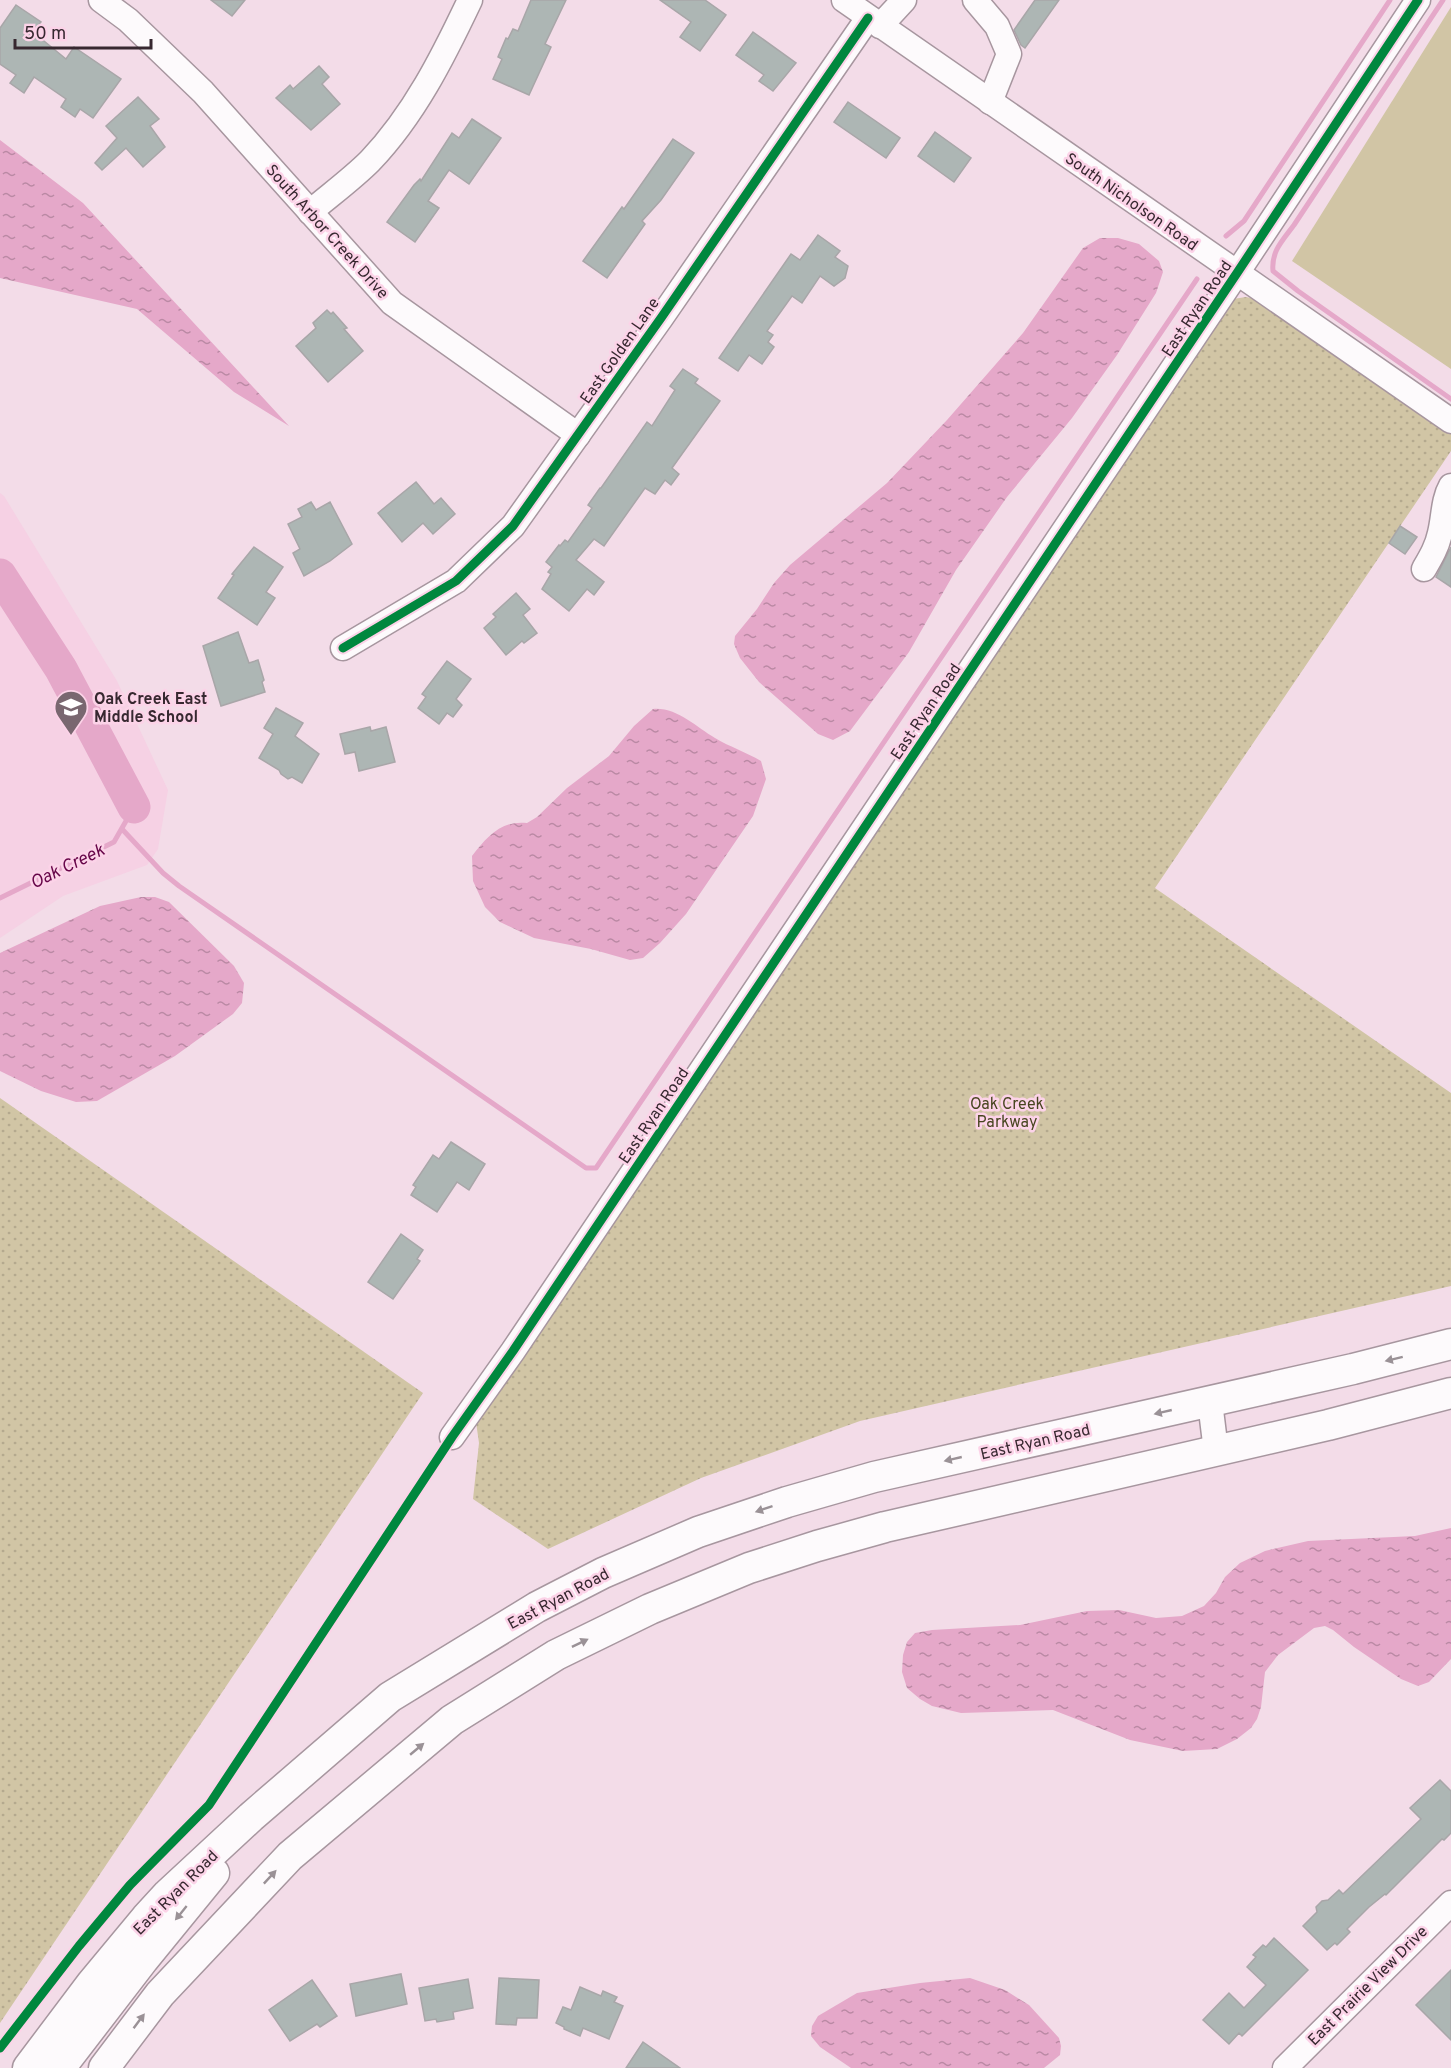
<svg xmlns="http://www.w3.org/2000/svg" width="1451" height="2068" font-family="Overpass,sans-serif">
<defs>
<pattern id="park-dots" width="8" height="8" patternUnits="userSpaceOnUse" patternTransform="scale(1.5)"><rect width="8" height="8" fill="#d1c5a5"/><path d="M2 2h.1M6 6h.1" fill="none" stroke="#b4a98e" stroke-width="1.8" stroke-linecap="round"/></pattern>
<pattern id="water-ripples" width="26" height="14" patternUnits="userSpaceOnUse" patternTransform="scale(1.5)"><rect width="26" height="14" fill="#e5a8c9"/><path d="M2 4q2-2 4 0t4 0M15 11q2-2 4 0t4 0" fill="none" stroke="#ba89a4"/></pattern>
</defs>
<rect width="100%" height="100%" fill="#f3dce8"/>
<polygon fill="#f6d1e4" points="0,493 4,496 117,681 168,790 158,849 147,865 63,896 0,938"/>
<polygon fill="#d1c5a5" points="1451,7 1451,369 1292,261"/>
<g fill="url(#park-dots)">
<polygon points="1246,297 1255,299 1451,430 1451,451 1155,888 1451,1093 1451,1286 860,1421 701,1478 548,1549 473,1499 479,1443 476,1422 1233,299"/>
<polygon points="0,1098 423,1393 0,2023"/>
</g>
<g fill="url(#water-ripples)">
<polygon points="0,140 83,203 289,426 234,392 137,309 0,278"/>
<polygon points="1100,238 1118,238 1139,244 1159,261 1163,272 1156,293 1117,355 1072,418 1007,497 956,570 909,652 850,731 833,740 818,734 759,682 740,658 734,644 735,636 757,609 774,583 790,565 887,483 947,420 1023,333 1083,248"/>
<path d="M653,709C677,707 696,727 715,738C730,747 746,752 761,761L766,779L753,816L686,914L660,943L643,958L630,960L591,949L534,938L500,922L485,907L473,881L472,856C487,837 501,820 527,823L537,817L567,788L609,756L634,726Z"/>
<polygon points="141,897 155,897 169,902 234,966 244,983 242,1003 233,1014 175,1056 97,1101 76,1102 41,1091 0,1071 0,953 100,906"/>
<polygon points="1451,1528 1451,1659 1429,1682 1418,1686 1401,1679 1354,1647 1333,1630 1325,1626 1314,1628 1278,1655 1265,1672 1261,1707 1257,1719 1251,1728 1237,1739 1217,1749 1183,1751 1130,1740 1053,1710 961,1713 932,1706 920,1699 907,1688 902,1672 903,1655 907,1642 915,1633 932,1630 1020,1625 1087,1611 1119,1610 1156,1618 1182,1616 1204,1606 1216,1593 1225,1577 1240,1563 1265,1551 1308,1541 1415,1536"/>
<polygon points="970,1978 1005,1990 1029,2005 1059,2038 1061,2046 1060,2055 1044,2068 851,2068 820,2047 811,2036 812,2026 818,2016 857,1993 920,1983"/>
</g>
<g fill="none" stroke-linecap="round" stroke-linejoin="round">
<g stroke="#e5a8c9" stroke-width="5">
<path d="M1443,0L1294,225C1283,240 1271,251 1273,271L1298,291L1451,399"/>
<polyline points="1226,236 1244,221 1390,0"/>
<polyline points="122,829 163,873 179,886 586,1168 596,1168 1197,279"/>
<polyline points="0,898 114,842 134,807"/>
</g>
<polyline stroke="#e5a8c9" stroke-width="33" points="0,575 61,669 134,807"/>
</g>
<g fill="#adb6b4" stroke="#a8a6a8" stroke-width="1.5">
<polygon points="211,0 245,0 232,16"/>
<polygon points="531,0 566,0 545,44 551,47 529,95 493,79 502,59 498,57 506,38 508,39 513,29 518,31"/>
<polygon points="660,0 705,0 726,15 700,51 680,37 691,22"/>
<polygon points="1035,0 1059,0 1025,48 1021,45 1014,30"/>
<polygon points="16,5 41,22 33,32 66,59 74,47 121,79 93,118 80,109 75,117 61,107 66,99 34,77 24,93 10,83 16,75 0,64 0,28"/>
<polygon points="753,32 796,63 773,91 759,81 764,75 736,55"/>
<polygon points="319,66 329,77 322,84 340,104 311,130 276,98 290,85 293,89"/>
<polygon points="138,97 159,119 150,126 165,147 143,167 126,148 102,170 95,163 117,138 106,126"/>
<polygon points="848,102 900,138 886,158 834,122"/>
<polygon points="472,119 501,138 469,184 449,170 428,201 439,208 415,242 387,222 414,185 420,179 421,181 452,133 459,138"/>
<polygon points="935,132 971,158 954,182 918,156"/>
<polygon points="673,139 694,153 661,200 642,221 645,224 607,278 583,261 622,207 624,209"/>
<polygon points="818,235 840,251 835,257 848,266 845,278 834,286 820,276 802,303 792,296 767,331 773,335 768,342 774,347 762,364 749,355 738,371 719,358 791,254 800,260"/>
<polygon points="327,310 331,314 333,312 347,328 344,329 363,351 328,382 296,346 316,328 313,323"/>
<polygon points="683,369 698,379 695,383 720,401 672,468 679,474 671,485 665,480 655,494 645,488 604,546 594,539 576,560 604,582 594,595 587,589 569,611 542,589 551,574 548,572 552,567 546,562 559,545 560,546 565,540 568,542 592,508 588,505 600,488 601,488 647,422 652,426 675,390 670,386"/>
<polygon points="416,482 434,504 441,498 455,514 433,534 423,523 402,542 378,513"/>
<polygon points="311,502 316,510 330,502 352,544 330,561 304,576 293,553 300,549 288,524 302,517 298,509"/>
<polygon points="1400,526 1417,537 1405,554 1389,543"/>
<polygon points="254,547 283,567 266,592 275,598 257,625 218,598 234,575 232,574"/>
<polygon points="1451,547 1451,587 1436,577"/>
<polygon points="516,593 530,609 523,615 537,633 524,643 522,641 506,655 484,628 496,617 493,614"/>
<polygon points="238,632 249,663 258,660 264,680 262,682 265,692 221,706 203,646"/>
<polygon points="447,661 471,679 456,699 462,705 453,717 447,713 439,724 418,708 426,697 422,694"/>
<polygon points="276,708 303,723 295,736 319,754 302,783 292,777 288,779 281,774 279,770 259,758 273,734 264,728"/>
<polygon points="370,727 371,731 386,727 395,762 359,771 355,752 345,754 340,734"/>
<polygon points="451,1142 485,1164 469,1190 457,1182 437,1212 411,1195 416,1187 413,1185 433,1155 439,1159"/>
<polygon points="401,1234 423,1250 417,1259 420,1261 393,1299 368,1282"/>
<polygon points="1440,1780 1451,1791 1451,1833 1444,1840 1442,1839 1386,1895 1385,1894 1369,1907 1347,1929 1350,1932 1337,1945 1335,1943 1327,1950 1303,1926 1317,1912 1316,1907 1322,1901 1328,1900 1339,1890 1343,1894 1421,1819 1410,1808"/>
<polygon points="1274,1938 1308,1970 1242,2036 1239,2033 1229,2044 1203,2020 1229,1993 1244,2008 1266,1985 1247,1967 1256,1957 1253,1955 1263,1945 1266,1947"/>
<polygon points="1451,1970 1451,2040 1416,2005"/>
<polygon points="401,1974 407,2004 356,2016 350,1984"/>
<polygon points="499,1978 539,1980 537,2018 517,2018 516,2025 496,2024"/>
<polygon points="468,1979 473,2008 453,2012 454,2019 437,2022 436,2019 425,2021 419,1988"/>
<polygon points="312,1980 337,2016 320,2027 317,2024 290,2041 269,2010"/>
<polygon points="580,1987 601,1996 603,1991 617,1997 614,2002 623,2006 609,2039 583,2028 580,2036 564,2029 564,2027 556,2023 563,2007 571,2010"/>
<polygon points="643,2042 680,2068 626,2068"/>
</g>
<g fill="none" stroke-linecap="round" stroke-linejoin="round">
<defs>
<g id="minor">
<polyline points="101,0 128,20 203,92 392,303 578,435"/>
<polyline points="844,0 1451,421"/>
<polyline points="975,0 997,26 1009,54 990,102"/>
<polyline points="880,26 904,0"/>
<path d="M310,212C330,195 352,179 370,161C414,115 443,57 470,0"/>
<path d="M1424,569C1431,557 1437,547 1440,533C1444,517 1443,500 1451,486"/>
<polyline points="343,648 456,581 513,526 661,318 868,18"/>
<polyline points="1210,1402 1216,1451"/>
<polyline points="452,1437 513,1351 1237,273 1418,0"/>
<polyline points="1285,2068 1451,1903"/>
</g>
<g id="major">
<polyline points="28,2068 92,1983 146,1918 168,1894 251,1817 390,1697 537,1607 603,1573 698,1532 787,1502 874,1477 1353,1369 1451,1344"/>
<polyline points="60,2068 143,1960 214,1873"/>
<polyline points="104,2068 160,1994 290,1856 452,1720 556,1655 650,1609 749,1568 817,1546 885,1527 1328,1425 1451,1393"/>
</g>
</defs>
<use href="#minor" stroke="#a7969f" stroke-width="27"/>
<use href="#major" stroke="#a7969f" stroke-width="33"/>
<use href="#minor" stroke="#fdfafc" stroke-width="24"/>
<use href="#major" stroke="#fdfafc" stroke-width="30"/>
<defs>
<g id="cycleway">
<polyline points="343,648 456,581 513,526 661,318 868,18"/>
<polyline points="0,2048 79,1946 130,1885 209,1805 452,1437 513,1351 1237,273 1418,0"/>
</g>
</defs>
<use href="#cycleway" stroke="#fcd3e8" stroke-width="13"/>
<use href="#cycleway" stroke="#00873e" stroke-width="9"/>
</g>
<defs><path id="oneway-solid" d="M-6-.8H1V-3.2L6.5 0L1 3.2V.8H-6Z" transform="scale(1.5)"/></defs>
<g fill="#9a9196">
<use href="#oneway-solid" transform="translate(1394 1359) rotate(166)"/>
<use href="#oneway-solid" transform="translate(1163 1412) rotate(167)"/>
<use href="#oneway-solid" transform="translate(953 1459) rotate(167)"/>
<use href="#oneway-solid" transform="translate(764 1509) rotate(161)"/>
<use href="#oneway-solid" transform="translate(580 1643) rotate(-26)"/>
<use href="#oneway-solid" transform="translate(417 1749) rotate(-40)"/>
<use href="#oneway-solid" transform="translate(270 1877) rotate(-47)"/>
<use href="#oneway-solid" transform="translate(181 1913) rotate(129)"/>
<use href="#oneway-solid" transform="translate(139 2021) rotate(-53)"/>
</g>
<defs>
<symbol id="school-pin" viewBox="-11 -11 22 30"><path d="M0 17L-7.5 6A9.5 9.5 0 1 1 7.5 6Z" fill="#796770" stroke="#fcd3e8"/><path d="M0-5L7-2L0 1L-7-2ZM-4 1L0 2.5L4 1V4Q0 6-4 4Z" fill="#fff"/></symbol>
</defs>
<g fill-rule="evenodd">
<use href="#school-pin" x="52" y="688" width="38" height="52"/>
</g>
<g text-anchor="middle" stroke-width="5" stroke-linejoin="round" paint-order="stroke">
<g font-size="16" fill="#372830" stroke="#fcd3e8">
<text transform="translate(1132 201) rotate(35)" y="6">South Nicholson Road</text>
<text transform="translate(328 231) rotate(48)" y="6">South Arbor Creek Drive</text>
<text transform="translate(1196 308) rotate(-56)" y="6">East Ryan Road</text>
<text transform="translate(619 350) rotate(-55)" y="6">East Golden Lane</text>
<text transform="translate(925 711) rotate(-56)" y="6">East Ryan Road</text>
<text transform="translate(653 1115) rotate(-56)" y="6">East Ryan Road</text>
<text transform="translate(1035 1441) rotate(-13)" y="6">East Ryan Road</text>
<text transform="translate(558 1598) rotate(-28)" y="6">East Ryan Road</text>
<text transform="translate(175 1892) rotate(-45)" y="6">East Ryan Road</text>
<text transform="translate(1367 1985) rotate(-45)" y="6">East Prairie View Drive</text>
</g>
<g font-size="16" font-weight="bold" fill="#372830" stroke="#fcd3e8" text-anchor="start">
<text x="94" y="704">Oak Creek East<tspan x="94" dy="18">Middle School</tspan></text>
</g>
<g font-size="16" fill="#47451f" stroke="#fcd3e8">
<text x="1007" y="1109">Oak Creek<tspan x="1007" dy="18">Parkway</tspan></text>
</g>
<g font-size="18" font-style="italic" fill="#660548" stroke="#fcd3e8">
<text transform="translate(67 866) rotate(-26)" y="6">Oak Creek</text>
</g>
</g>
<path d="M15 39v9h136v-9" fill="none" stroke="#372830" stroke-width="3"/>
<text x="24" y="39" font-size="18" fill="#372830" stroke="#fcd3e8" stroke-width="4.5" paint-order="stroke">50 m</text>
</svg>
